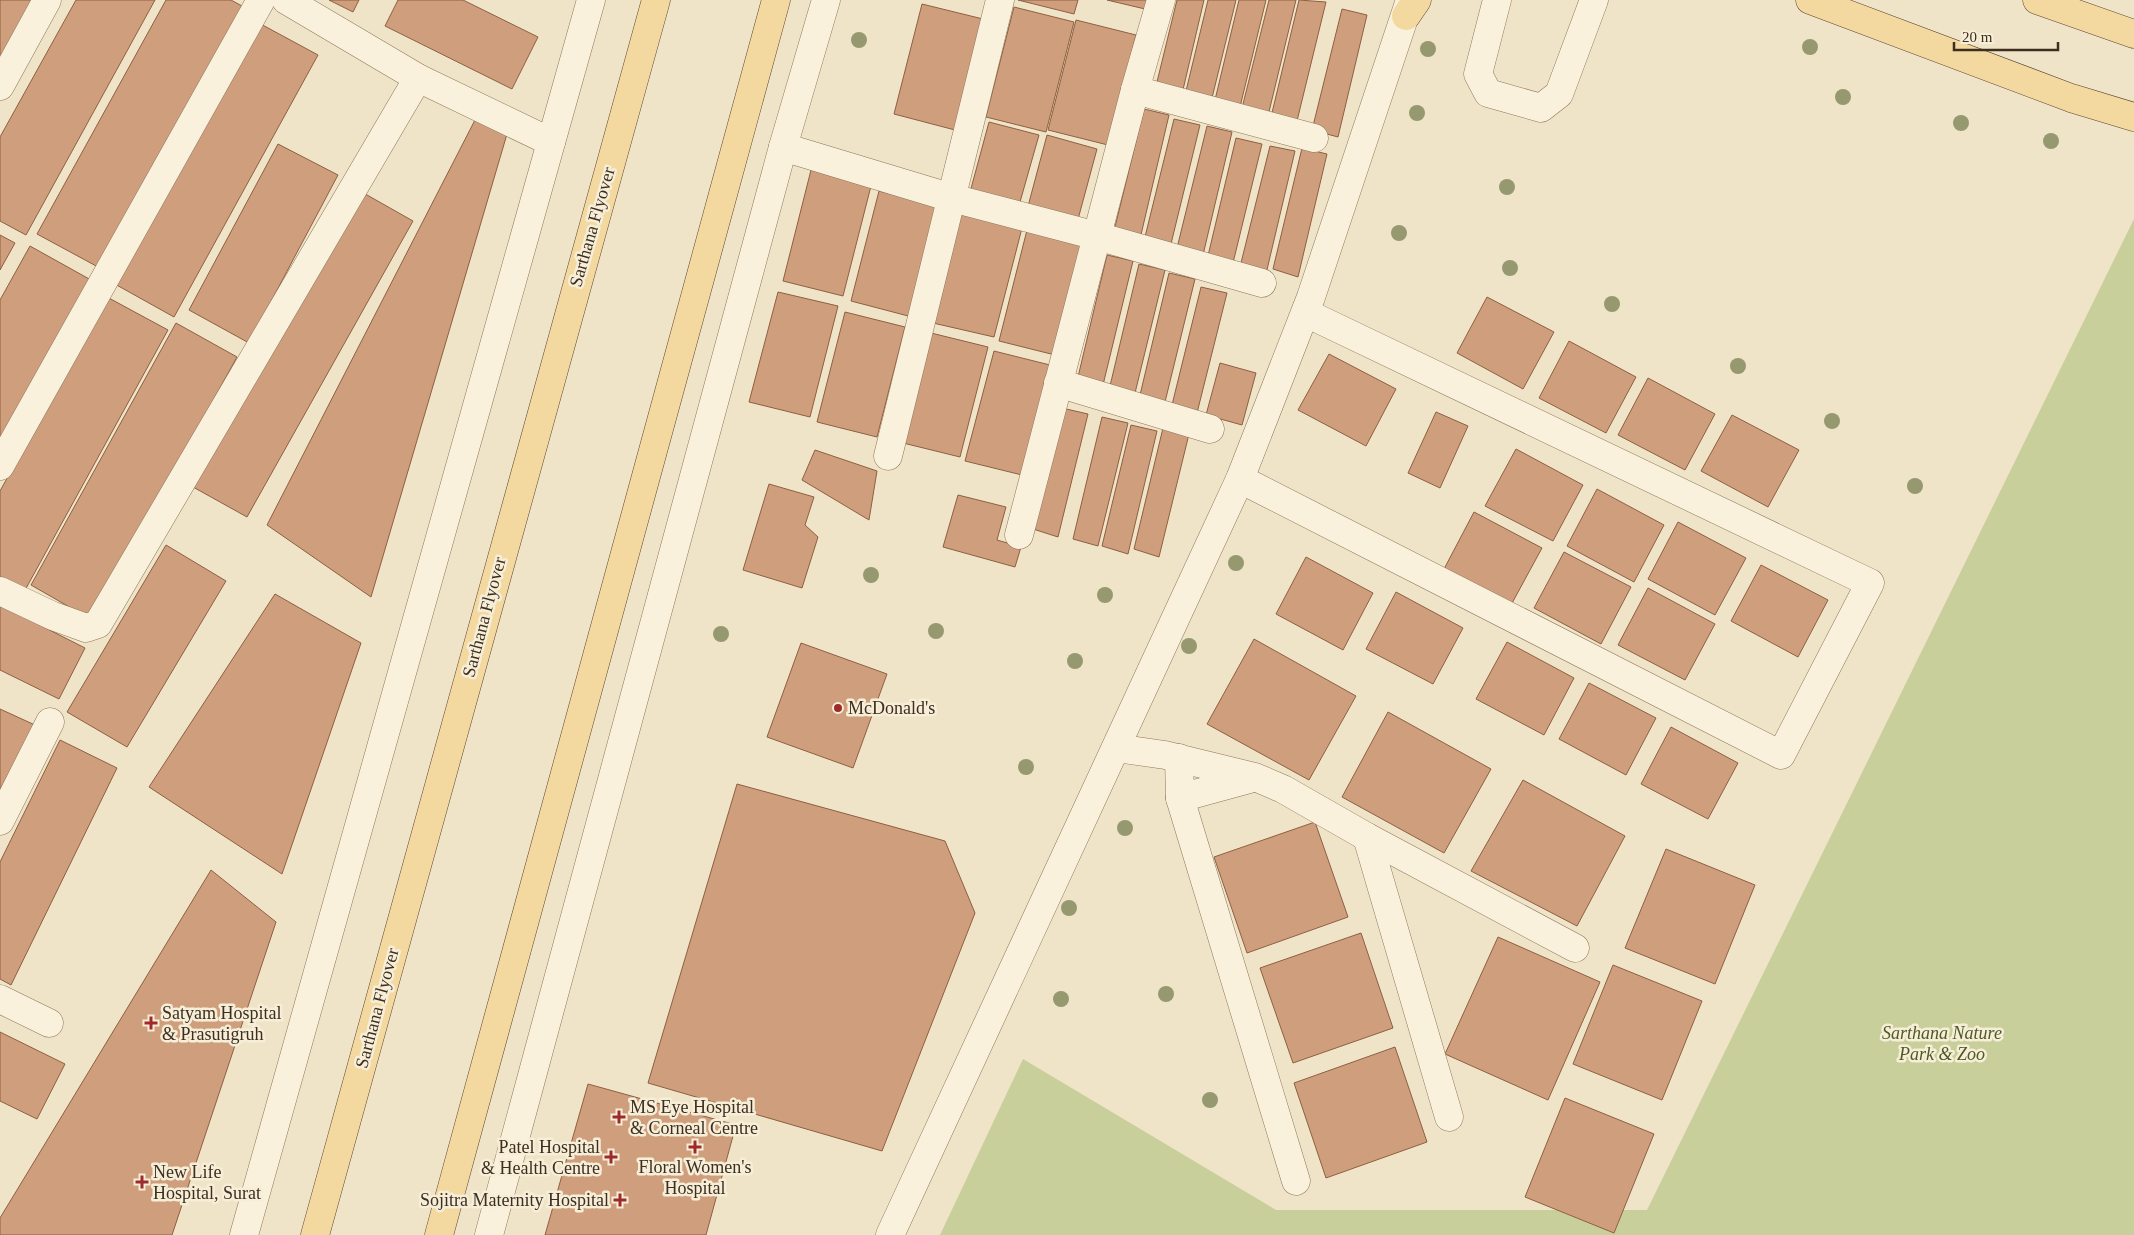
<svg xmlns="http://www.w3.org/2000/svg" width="2134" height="1235" font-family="Georgia,serif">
<rect width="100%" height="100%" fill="#f0e4c8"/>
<polygon fill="#c9cf9b" points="2134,219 2134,1235 940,1235 1023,1059 1276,1210 1647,1210"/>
<g fill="#cf9f7d" stroke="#8d5f41">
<polygon points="0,0 40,0 0,72"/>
<polygon points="76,0 155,0 26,235 0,221 0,137"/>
<polygon points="166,0 231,0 242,6 98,267 37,234"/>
<polygon points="329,0 359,0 353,12"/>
<polygon points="398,0 463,0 538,37 512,89 385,26"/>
<polygon points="1018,0 1078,0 1074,14"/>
<polygon points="1107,0 1147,0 1145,9"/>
<polygon points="1177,0 1204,0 1182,94 1156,86"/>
<polygon points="1208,0 1236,0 1211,102 1185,95"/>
<polygon points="1239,0 1266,0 1239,111 1214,104"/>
<polygon points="1269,0 1296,0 1267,120 1241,112"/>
<polygon points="1299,0 1326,2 1296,125 1271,117"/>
<polygon points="922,4 983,19 955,130 894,114"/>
<polygon points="1014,7 1074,22 1046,132 986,117"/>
<polygon points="1342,9 1367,15 1338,137 1312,130"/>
<polygon points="1076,20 1136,35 1108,145 1048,130"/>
<polygon points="257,22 318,55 174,317 113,283"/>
<polygon points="1144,109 1169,115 1140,239 1114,231"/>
<polygon points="1174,119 1200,125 1170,248 1144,241"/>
<polygon points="475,120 507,134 371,597 267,525"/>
<polygon points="989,122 1039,135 1018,209 969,196"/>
<polygon points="1207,126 1232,132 1203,255 1177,248"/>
<polygon points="1047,135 1097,149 1077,223 1027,210"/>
<polygon points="1236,138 1262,144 1232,267 1207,260"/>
<polygon points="278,144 338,175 249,343 189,310"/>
<polygon points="1270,146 1295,151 1266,274 1240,267"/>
<polygon points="1302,148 1327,154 1298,277 1273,269"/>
<polygon points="811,170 871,186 843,296 783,281"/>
<polygon points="360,191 413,221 247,517 193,487"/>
<polygon points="879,191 939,206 912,317 851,301"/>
<polygon points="961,212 1022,228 994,337 933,323"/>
<polygon points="1027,230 1087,245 1059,356 999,341"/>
<polygon points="0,235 15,243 0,270"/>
<polygon points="30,246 91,280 0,445 0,300"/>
<polygon points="1107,255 1133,261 1103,385 1078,377"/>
<polygon points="1139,264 1165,270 1135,393 1110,386"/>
<polygon points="1169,273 1195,279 1165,402 1140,395"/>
<polygon points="1201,287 1227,293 1196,417 1171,409"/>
<polygon points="778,292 838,306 810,417 749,402"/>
<polygon points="107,297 168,330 24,592 0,578 0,491"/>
<polygon points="1487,297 1554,332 1523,389 1457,353"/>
<polygon points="845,312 905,327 877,437 817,422"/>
<polygon points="176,323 237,357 92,620 31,585"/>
<polygon points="927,332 988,347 960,457 899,442"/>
<polygon points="1569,341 1636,377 1606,433 1539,398"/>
<polygon points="994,351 1054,366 1026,476 965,461"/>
<polygon points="1329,354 1396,389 1366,446 1298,410"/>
<polygon points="1220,363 1256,373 1242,425 1206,415"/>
<polygon points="1648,378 1715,414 1685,470 1618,435"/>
<polygon points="1062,408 1088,414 1058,537 1033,529"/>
<polygon points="1436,412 1468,426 1440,488 1408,473"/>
<polygon points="1732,415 1799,450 1768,507 1701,471"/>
<polygon points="1102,417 1128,423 1098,546 1073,539"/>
<polygon points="1131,425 1157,431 1128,554 1102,546"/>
<polygon points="1163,428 1189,434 1159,557 1134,549"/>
<polygon points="1516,449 1583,485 1553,541 1485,506"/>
<polygon points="815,450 877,471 869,520 802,480"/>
<polygon points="769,484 814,497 805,525 818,537 802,588 743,570"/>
<polygon points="1597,489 1664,525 1634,582 1567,546"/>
<polygon points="958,495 1006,507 997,540 1021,547 1015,567 943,547"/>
<polygon points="1474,512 1542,548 1511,605 1444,569"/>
<polygon points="1678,522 1746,558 1715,615 1648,579"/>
<polygon points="166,545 226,581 127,747 67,712"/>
<polygon points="1564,552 1631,587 1601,644 1534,608"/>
<polygon points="1306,557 1373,593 1343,650 1276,614"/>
<polygon points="1761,565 1828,600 1798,657 1731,621"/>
<polygon points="1648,588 1715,624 1685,680 1618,645"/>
<polygon points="1396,592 1463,628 1433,684 1366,649"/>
<polygon points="275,594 361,643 282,874 149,787"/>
<polygon points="0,605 85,648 59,699 0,670"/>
<polygon points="1254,639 1356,696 1309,780 1207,724"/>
<polygon points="1507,642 1574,678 1544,735 1476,699"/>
<polygon points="801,643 887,674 853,768 767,737"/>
<polygon points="1589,683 1656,718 1626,775 1559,739"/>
<polygon points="0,709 35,725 0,796"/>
<polygon points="1388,712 1491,769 1444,853 1342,797"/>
<polygon points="1671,727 1738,763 1708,819 1641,784"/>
<polygon points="60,740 117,768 11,985 0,979 0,862"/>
<polygon points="1523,780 1625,836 1577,926 1471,871"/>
<polygon points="737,784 945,841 975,913 882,1151 648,1083"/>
<polygon points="1315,822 1348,917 1247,953 1214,857"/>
<polygon points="1666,849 1755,885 1715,984 1625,948"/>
<polygon points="211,870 276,922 172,1235 0,1235 0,1218"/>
<polygon points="1361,933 1393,1028 1293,1063 1260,968"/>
<polygon points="1498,937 1600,982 1548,1100 1445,1054"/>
<polygon points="1613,965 1702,1001 1662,1100 1573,1064"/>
<polygon points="0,1032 65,1064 37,1119 0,1101"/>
<polygon points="1395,1047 1427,1142 1326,1178 1294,1083"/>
<polygon points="588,1084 736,1125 706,1235 545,1235"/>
<polygon points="1565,1098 1654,1134 1614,1233 1525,1197"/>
</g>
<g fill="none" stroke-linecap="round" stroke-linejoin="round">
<defs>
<g id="minor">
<polyline points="286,0 418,78 551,142"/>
<polyline points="1497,0 1478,74 1488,93 1541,108 1559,94 1594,0"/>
<polyline points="0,86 47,0"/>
<polyline points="1135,90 1314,138"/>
<polyline points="783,147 952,198 1097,236 1262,283"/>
<polyline points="1058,383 1210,429"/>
<polyline points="888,456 1000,0"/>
<polyline points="0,466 261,0"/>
<polyline points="1240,479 1781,755 1870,583 1306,313"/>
<polyline points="1019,535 1135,90 1161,0"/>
<polyline points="0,591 53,616 86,628 98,624 418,78"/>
<polyline points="1116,748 1165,755 1255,777 1283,789 1367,837 1575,948"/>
<polyline points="1179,758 1180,798 1253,778"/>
<polyline points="1180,798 1296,1181"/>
<polyline points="0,821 50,722"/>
<polyline points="1367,837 1449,1117"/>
<polyline points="0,999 49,1023"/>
<polyline points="244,1235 591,0"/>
<polyline points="489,1235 783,147 826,0"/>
<polyline points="890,1235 1240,479 1311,297 1410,0"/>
</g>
<g id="major">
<polyline points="1810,0 2071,98 2134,117"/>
<polyline points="2037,0 2134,34"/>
<polyline points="1406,16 1417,0"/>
<polyline points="315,1235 656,0"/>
<polyline points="439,1235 776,0"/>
</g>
</defs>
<use href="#minor" stroke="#8d765c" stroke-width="29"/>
<use href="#major" stroke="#5b4430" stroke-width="29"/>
<use href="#minor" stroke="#faf1dc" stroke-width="28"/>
<use href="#major" stroke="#f3d9a0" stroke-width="28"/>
</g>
<g fill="#96986f">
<circle cx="859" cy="40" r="8"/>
<circle cx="1810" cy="47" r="8"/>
<circle cx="1428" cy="49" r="8"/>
<circle cx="1843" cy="97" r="8"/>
<circle cx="1417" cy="113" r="8"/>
<circle cx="1961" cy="123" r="8"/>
<circle cx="2051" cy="141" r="8"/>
<circle cx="1507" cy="187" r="8"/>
<circle cx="1399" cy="233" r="8"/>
<circle cx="1510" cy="268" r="8"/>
<circle cx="1612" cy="304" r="8"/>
<circle cx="1738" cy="366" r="8"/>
<circle cx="1832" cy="421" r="8"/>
<circle cx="1915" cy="486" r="8"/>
<circle cx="1236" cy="563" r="8"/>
<circle cx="871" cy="575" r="8"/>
<circle cx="1105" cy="595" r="8"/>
<circle cx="936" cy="631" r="8"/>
<circle cx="721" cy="634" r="8"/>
<circle cx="1189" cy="646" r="8"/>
<circle cx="1075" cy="661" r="8"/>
<circle cx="1026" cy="767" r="8"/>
<circle cx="1125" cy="828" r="8"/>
<circle cx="1069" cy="908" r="8"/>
<circle cx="1166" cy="994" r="8"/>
<circle cx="1061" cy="999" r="8"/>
<circle cx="1210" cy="1100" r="8"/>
</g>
<g fill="#9e2a2b" stroke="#f7eed8" stroke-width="2">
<circle cx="838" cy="708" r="5"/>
<path d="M148.5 1015.5h5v5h5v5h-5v5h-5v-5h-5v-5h5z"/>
<path d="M616.5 1109.5h5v5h5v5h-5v5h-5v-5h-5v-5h5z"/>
<path d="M692.5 1139.5h5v5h5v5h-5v5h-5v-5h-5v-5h5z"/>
<path d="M608.5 1149.5h5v5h5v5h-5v5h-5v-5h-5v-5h5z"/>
<path d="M139.5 1174.5h5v5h5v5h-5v5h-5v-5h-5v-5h5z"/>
<path d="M617.5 1192.5h5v5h5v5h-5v5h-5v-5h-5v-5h5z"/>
</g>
<g text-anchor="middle" stroke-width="5" stroke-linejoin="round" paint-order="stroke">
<g font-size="18" fill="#3d2e20" stroke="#f7eed8">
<text transform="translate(592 227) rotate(-74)" y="6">Sarthana Flyover</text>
<text transform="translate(484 617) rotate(-75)" y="6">Sarthana Flyover</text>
<text transform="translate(377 1008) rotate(-75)" y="6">Sarthana Flyover</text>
</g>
<g font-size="18" fill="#3d2e20" stroke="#f7eed8" text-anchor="start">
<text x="848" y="714">McDonald's</text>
<text x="162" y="1019">Satyam Hospital<tspan x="162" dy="21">&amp; Prasutigruh</tspan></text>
<text x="630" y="1113">MS Eye Hospital<tspan x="630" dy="21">&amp; Corneal Centre</tspan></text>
<text x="600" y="1153" text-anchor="end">Patel Hospital<tspan x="600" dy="21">&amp; Health Centre</tspan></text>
<text x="695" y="1173" text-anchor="middle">Floral Women's<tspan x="695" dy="21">Hospital</tspan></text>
<text x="153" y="1178">New Life<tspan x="153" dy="21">Hospital, Surat</tspan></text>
<text x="609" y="1206" text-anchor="end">Sojitra Maternity Hospital</text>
</g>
<g font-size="18" font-style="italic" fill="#4d5a26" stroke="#f7eed8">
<text x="1942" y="1039">Sarthana Nature<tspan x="1942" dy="21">Park &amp; Zoo</tspan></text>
</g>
</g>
<path d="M1954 42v8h104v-8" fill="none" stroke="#3d2e20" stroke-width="2.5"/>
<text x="1962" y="42" font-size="15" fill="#3d2e20" stroke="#f7eed8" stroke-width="4" paint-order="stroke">20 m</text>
</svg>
